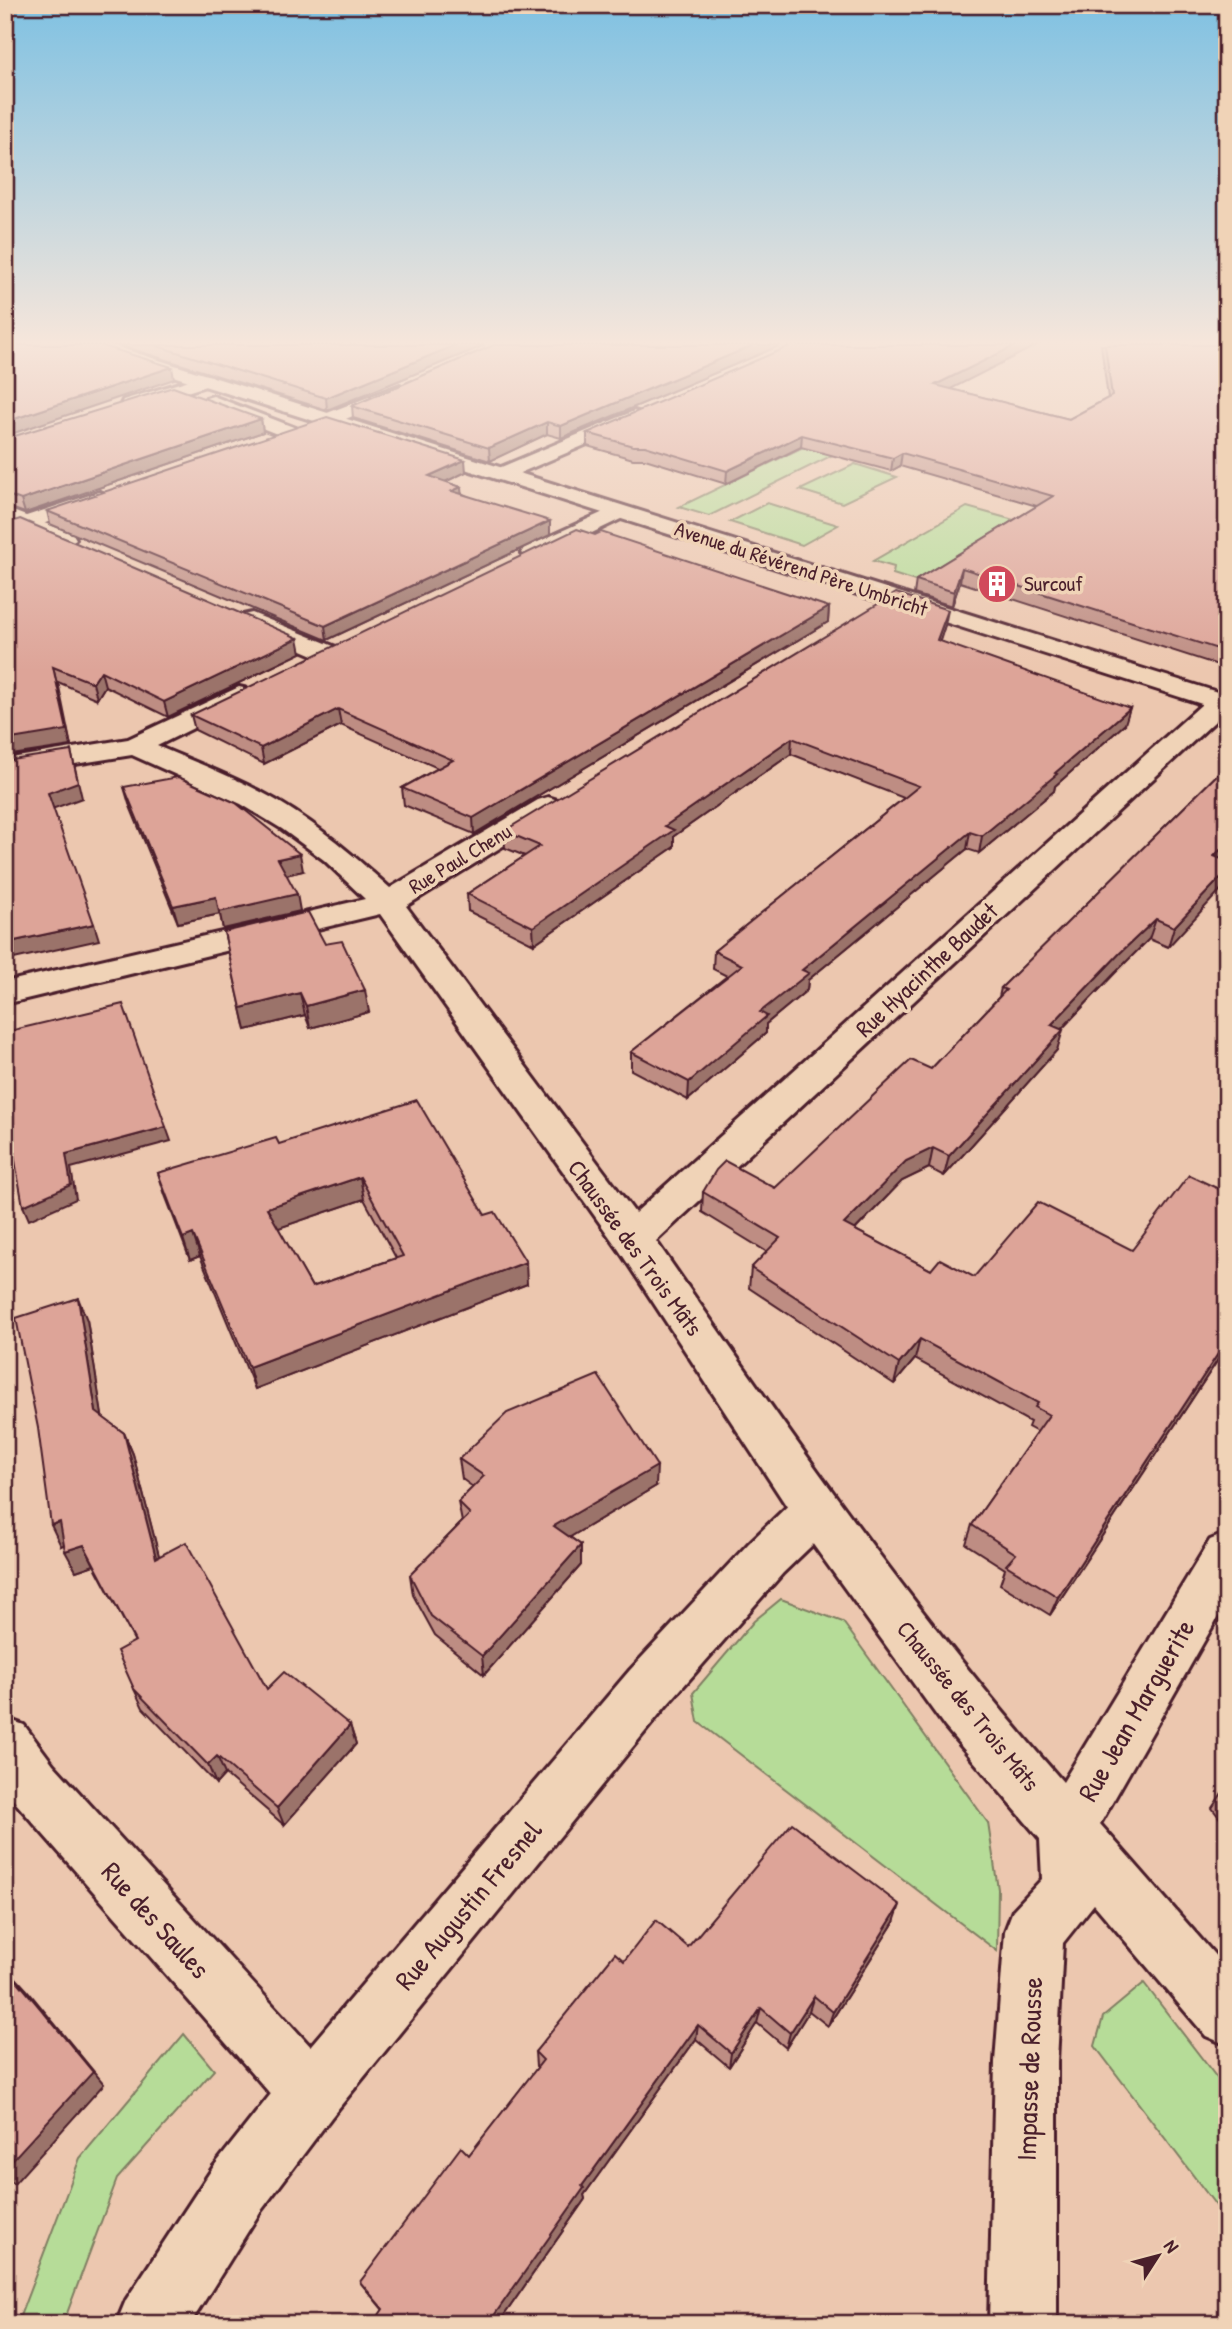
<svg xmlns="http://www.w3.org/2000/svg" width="1232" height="2329" font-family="'Patrick Hand',sans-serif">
<rect width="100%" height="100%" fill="#ecc7af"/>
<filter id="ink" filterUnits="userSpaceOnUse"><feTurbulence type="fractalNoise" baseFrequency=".0143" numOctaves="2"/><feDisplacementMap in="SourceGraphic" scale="14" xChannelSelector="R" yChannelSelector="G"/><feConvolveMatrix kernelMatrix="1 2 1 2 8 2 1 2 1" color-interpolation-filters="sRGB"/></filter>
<g filter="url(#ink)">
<g fill="#b6dc98" stroke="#807e62" stroke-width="2">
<polygon points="822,438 851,446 709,516 679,507"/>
<polygon points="855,464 897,477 842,503 800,490"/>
<polygon points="767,503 838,525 802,545 730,522"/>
<polygon points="967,507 1050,530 936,582 958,589 952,593 893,574 894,567 873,561"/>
<polygon points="781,1599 843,1622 988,1823 998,1889 997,1951 698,1722 693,1693 754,1621"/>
<polygon points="1144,1983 1227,2091 1227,2220 1095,2046 1103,2017"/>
<polygon points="184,2034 214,2070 117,2179 63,2324 17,2324 80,2158"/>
</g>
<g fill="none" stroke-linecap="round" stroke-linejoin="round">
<defs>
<g id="street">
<polygon points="206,375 212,376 215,380 212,384 130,410 121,404 123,400"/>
<polygon points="400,385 409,390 406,394 336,423 329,425 319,419 322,415"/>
<polygon points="213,396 296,428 299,432 289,438 282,436 206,406 204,402 206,398"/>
<polygon points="634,411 641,413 643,417 641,421 508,478 501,480 491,474 494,470"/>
<polygon points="619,505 630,511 627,516 540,558 532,560 521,553 524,548"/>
<polygon points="5,508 73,534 76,539 65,546 5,522"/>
<polygon points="252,613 336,647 340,652 336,657 318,657 243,625 240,620 243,615"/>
<path d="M239,687L248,689L252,695L248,701L157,746C192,761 227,774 261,792C309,817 350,852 390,888L538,800L548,797L558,800L563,806L558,812L406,906L635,1213L1211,696H1227V710L656,1241C785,1427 913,1612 1063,1782L1210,1540L1227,1533V1601L1100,1824L1227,1969V2045L1206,2036L1094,1904L1063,1943L1057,2062V2324H989L995,2062L1005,1931L1013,1910L1042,1879L1040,1839L945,1727L799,1525L619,1250L380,914L5,1004V982L365,899L324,860L282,829L241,804L132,755L5,775V759L128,739Z"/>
<polygon points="5,1718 24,1725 53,1764 333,2071 342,2093 333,2115 311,2124 289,2115 15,1802 5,1789"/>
</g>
<g id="secondary">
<polygon points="86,345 111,345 1227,695 1227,712 88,349"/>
<polygon points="99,492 106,494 110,498 106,502 5,537 5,523"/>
<polygon points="816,1489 833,1495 840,1510 833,1525 783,1573 666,1706 333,2115 260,2212 190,2324 116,2324 126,2300 214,2166 289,2071 630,1670 749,1543 799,1495"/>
</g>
</defs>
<use href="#street" stroke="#4a1f2b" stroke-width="6"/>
<use href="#secondary" stroke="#4a1f2b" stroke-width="6"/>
<use href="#street" fill="#f0d3b7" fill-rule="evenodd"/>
<use href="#secondary" fill="#f0d3b7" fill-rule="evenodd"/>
</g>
<g fill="#be8d83" stroke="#4a1f2b" stroke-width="2" fill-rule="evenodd">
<polygon points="119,345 485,345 327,410"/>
<polygon points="494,345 781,345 561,438 547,434 490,461 353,418 352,406"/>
<polygon points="1101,345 1227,345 1227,668 960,582 952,606 914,594 916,580 1037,506 900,466 891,471 801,447 726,484 645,459 633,459 587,446 587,433 950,389 1069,419 1108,398"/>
<polygon points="261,419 263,432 25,513 5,506 5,439"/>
<polygon points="466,472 445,482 461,487 461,493 550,535 327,640 50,524 47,511"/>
<polygon points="5,524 301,653 168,717 105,686 97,699 58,682 71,746 5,756"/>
<polygon points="829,607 828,622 474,834 404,805 402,788 438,768 341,725 264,764 195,730 191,715"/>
<polygon points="945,625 940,641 1125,724 1055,786 1054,791 979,853 967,849 808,980 807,990 766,1024 766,1033 688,1100 631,1070 631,1052 727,976 713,969 714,951 904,798 791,754 674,836 674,847 534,944 468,911 467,894 525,856 505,848 504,831"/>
<polygon points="1227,765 1227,855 1223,859 1168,947 1149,939 1115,973 1061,1030 1057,1050 944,1176 929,1168 902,1181 855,1230 931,1270 1227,1325 1227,1344 1225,1349 1050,1615 1000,1584 1005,1569 966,1544 972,1525 1037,1432 1028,1427 1030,1422 915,1359 894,1384 749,1288 751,1268 767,1252 702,1212 703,1192 775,1188 931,1069 999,997 1001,988"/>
<polygon points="124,787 303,871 286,875 300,911 223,929 220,914 178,923 129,804"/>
<polygon points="224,932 325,944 369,1012 310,1028 305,1015 246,1030"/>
<path d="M279,1144L485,1215L527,1284L255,1389L200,1256L190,1260L165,1195L158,1173ZM364,1199L396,1258L312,1287L278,1228Z"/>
<polygon points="87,1320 102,1417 124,1433 133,1454 159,1557 267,1689 350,1725 356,1744 284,1825 225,1774 216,1784 143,1708 134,1689 135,1642 94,1565 76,1571 64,1544 61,1546"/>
<polygon points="459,1459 656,1486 570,1537 581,1545 581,1565 484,1675 435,1635 413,1595 410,1575 462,1522 458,1502 473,1487 462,1479"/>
<polygon points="1224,1790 1227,1791 1227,1828 1212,1808"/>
<polygon points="894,1922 828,2026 809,2011 786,2048 757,2023 729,2067 696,2039 584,2195 585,2199 498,2324 373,2324 383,2310 360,2282 469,2155 538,2067 536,2066 535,2052 624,1961 688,1947"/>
</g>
<g fill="#9b736a" stroke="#4a1f2b" stroke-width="2">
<polygon points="456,345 485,345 327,410 326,398"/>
<polygon points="754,345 781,345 561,438 561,426"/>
<polygon points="1016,345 1037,345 933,398 935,385"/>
<polygon points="172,367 174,379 5,436 5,422"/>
<polygon points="261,419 263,432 25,513 21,500"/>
<polygon points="547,422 547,434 490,461 489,448"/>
<polygon points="802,435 801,447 726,484 727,471"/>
<polygon points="902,453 900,466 891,471 893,458"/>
<polygon points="465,460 466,472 430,489 429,476"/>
<polygon points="461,487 462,500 452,491"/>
<polygon points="550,521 550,535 327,640 325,626"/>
<polygon points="962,568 960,582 952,606 954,592"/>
<polygon points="829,607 828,622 474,834 473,818"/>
<polygon points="948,610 945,625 934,656 937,640"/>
<polygon points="298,638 301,653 168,717 164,702"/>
<polygon points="53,667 71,746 5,756 5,740"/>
<polygon points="101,671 105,686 97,699 93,683"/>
<polygon points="1130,708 1125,724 1055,786 1054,791 979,853 982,836"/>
<polygon points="338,709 341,725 264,764 261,748"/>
<polygon points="792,738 791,754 674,836 674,847 534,944 533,927 665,826"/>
<polygon points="71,751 82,798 52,809 48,793"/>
<polygon points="970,832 967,849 808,980 807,990 766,1024 766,1033 688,1100 689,1082 760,1012 802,970"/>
<polygon points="1227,843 1227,855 1207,875 1214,856"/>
<polygon points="300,854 303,871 281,876 278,859"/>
<polygon points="1227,871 1227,883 1168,947 1174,927"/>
<polygon points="297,894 300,911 223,929 220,914 178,923 173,906 216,897"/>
<polygon points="1156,919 1149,939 1115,973 1046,1045 1051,1025 1120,953"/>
<polygon points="94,924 99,940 5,961 5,943"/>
<polygon points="365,990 369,1012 310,1028 306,1006"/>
<polygon points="300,993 305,1015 246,1030 241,1008"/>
<polygon points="1063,1030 1057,1050 944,1176 949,1156"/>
<polygon points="166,1127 171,1141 71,1168 76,1199 29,1220 23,1206 66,1154"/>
<polygon points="11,1138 17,1152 5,1155 5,1139"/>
<polygon points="933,1148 929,1168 902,1181 841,1244 844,1224 906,1161"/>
<polygon points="360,1177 364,1199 273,1230 267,1208"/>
<polygon points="193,1234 200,1256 190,1260 183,1238"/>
<polygon points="526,1262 527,1284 255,1389 249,1367"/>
<polygon points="78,1298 87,1320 105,1434 96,1412"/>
<polygon points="920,1339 915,1359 894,1384 899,1364"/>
<polygon points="1227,1340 1227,1344 1225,1349 1050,1615 1058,1597"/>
<polygon points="124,1433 133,1454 165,1579 156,1558"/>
<polygon points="657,1466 656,1486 555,1546 554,1526"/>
<polygon points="60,1522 70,1542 61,1546 51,1525"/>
<polygon points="84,1545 94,1565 76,1571 65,1551"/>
<polygon points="581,1545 581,1565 484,1675 482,1656"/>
<polygon points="350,1725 356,1744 284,1825 277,1808"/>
<polygon points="217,1756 225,1774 216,1784 208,1765"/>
<polygon points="900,1905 894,1922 828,2026 833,2012"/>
<polygon points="5,1966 27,1990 104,2084 14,2184 5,2178"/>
<polygon points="814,1996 809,2011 786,2048 790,2033"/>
<polygon points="761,2008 757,2023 729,2067 731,2053"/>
<polygon points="698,2025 696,2039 584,2195 585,2199 498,2324 488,2324 582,2186"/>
</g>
<g fill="#dda498" stroke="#4a1f2b" stroke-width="2" fill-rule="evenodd">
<polygon points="5,345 100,345 172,367 5,422"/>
<polygon points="154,345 456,345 326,398"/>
<polygon points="494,345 754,345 561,426 547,422 489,448 352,406"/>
<polygon points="792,345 1016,345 935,385 1069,419 1112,396 1105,345 1227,345 1227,652 962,568 954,592 916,580 1053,496 902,453 893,458 802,435 727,471 645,446 633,446 587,433"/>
<polygon points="173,387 261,419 21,500 5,494 5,439"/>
<polygon points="327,417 465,460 429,476 461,487 452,491 550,521 325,626 47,511"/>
<polygon points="20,519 298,638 164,702 101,671 93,683 53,667 67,730 5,740 5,524"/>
<polygon points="577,529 595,535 601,532 829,607 473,818 402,788 453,760 338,709 261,748 191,715"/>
<polygon points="896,593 948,610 937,640 1130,708 1055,773 1057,774 982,836 970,832 802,970 809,973 760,1012 767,1016 689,1082 631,1052 742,965 714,951 919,786 792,738 665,826 674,830 533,927 467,894 540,846 504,831"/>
<polygon points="71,751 78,782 48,793 94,924 5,943 5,761"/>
<polygon points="1227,765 1227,843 1214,856 1227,861 1227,871 1174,927 1156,919 1120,953 1051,1025 1063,1030 949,1156 933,1148 906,1161 844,1224 931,1270 940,1259 974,1277 1038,1202 1132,1250 1189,1175 1223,1191 1227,1187 1227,1315 1222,1322 1227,1325 1227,1340 1058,1597 1006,1565 1016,1554 972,1525 1049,1415 1035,1407 1038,1403 920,1339 899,1364 751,1268 780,1238 703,1192 716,1170 725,1161 775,1188 911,1060 931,1069 1006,990 1001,988"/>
<polygon points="178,777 236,803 300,854 278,859 297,894 219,912 216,897 173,906 124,787"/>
<polygon points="308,912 325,944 342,941 365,990 306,1006 300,993 241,1008 224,932"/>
<polygon points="123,1004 166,1127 66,1154 71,1185 23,1206 11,1138 5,1139 5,1032"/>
<path d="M417,1100L485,1215L495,1212L526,1262L249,1367L193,1234L183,1238L158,1173L276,1138L279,1144ZM360,1177L403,1256L312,1287L267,1208Z"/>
<polygon points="78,1298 96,1412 124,1433 156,1558 186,1542 267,1689 284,1672 350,1725 277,1808 217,1756 208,1765 134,1689 117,1651 135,1641 84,1545 65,1551 60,1522 51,1525 38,1428 16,1318"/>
<polygon points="598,1375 657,1466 554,1526 581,1545 482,1656 431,1616 410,1575 470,1514 458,1502 484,1476 459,1459 507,1413"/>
<polygon points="792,1823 900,1905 833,2012 814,1996 790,2033 761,2008 731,2053 698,2025 582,2186 584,2188 488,2324 373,2324 383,2309 360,2282 461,2147 469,2155 543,2060 535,2052 615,1953 624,1961 656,1920 688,1947"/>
<polygon points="5,1966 93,2072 5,2168"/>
</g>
</g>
<linearGradient id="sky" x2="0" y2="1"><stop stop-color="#7fc1e2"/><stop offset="0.51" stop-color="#f6e6db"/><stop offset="1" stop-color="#f6e6db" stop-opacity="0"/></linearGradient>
<rect width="1232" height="671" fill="url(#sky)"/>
<defs>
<symbol id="building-disc" viewBox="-11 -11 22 22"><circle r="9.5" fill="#d1495b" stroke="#f0d3b7"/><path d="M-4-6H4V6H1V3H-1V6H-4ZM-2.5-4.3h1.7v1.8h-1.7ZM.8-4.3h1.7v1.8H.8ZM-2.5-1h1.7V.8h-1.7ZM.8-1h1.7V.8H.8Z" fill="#fff"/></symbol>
</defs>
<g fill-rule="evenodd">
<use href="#building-disc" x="975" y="562" width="44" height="44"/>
</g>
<g text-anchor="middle" stroke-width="7" stroke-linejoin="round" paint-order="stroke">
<g font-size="21" fill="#4a1f2b" stroke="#f0d3b7">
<text transform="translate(801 569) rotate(18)" y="7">Avenue du Révérend Père Umbricht</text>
<text transform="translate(460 859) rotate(-31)" y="7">Rue Paul Chenu</text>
</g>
<g font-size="21" fill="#4a1f2b" stroke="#f0d3b7" text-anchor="start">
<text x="1024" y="591">Surcouf</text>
</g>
<g font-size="24" fill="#4a1f2b" stroke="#f0d3b7">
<text transform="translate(927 970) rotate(-43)" y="8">Rue Hyacinthe Baudet</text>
<text transform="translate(635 1248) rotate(54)" y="8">Chaussée des Trois Mâts</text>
<text transform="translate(968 1706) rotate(51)" y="8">Chaussée des Trois Mâts</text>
</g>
<g font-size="28" fill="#4a1f2b" stroke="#f0d3b7">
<text transform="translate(1136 1710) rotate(-60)" y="10">Rue Jean Marguerite</text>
<text transform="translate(468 1905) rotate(-50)" y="10">Rue Augustin Fresnel</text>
<text transform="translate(156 1920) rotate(48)" y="10">Rue des Saules</text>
<text transform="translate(1029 2069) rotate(-88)" y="10">Impasse de Rousse</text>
</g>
</g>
<rect width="1232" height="2329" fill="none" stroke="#f0d3b7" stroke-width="28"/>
<rect x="14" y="14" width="1204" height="2301" fill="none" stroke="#4a1f2b" stroke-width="2.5" filter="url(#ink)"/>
<g transform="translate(1158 2256) rotate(54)" stroke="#f0d3b7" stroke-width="5" paint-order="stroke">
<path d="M0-5L12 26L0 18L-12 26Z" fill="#4a1f2b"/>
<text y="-10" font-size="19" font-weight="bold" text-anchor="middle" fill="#4a1f2b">N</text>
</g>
</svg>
